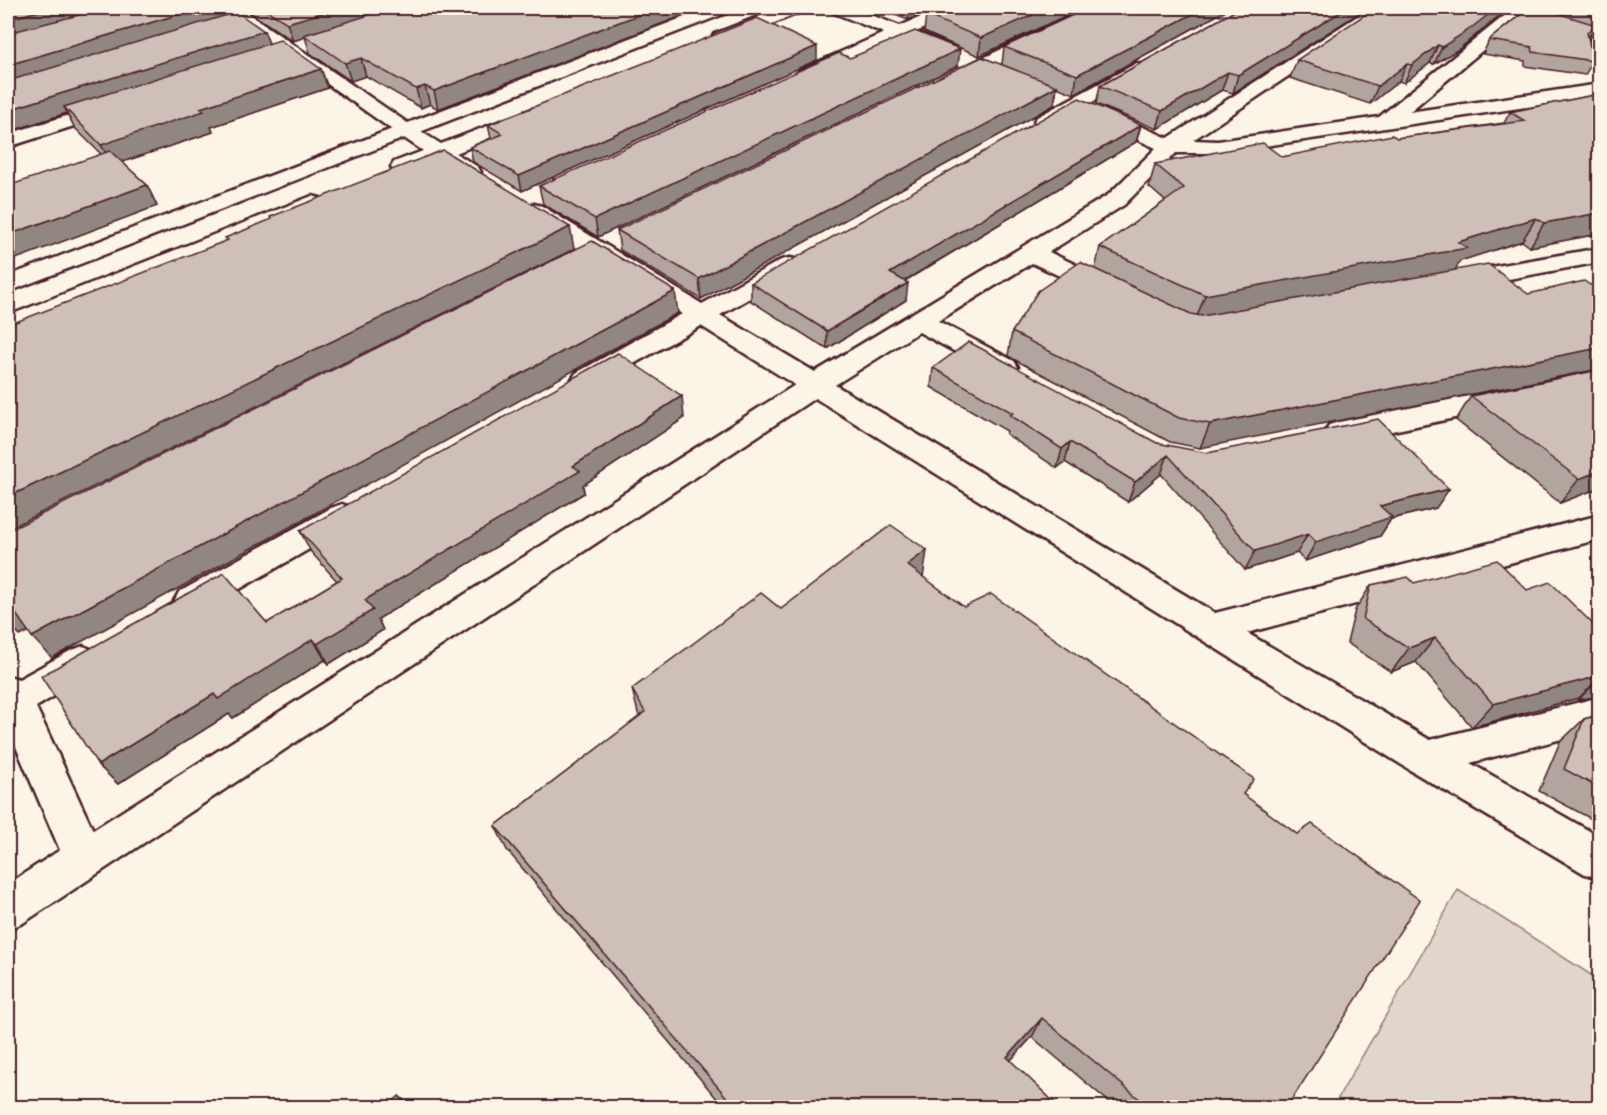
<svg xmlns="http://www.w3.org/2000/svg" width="1607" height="1115" font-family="'Architects Daughter',sans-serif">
<rect width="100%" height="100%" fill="#fcf5e5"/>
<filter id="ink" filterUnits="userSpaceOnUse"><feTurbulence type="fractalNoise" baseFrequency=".0167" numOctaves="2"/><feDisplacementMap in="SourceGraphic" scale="12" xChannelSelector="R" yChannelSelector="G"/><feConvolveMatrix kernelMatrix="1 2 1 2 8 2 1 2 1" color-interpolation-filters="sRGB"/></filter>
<g filter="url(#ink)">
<polygon fill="#e2d5ca" stroke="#967a7a" stroke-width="1.5" points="1458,890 1599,980 1599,1107 1333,1107"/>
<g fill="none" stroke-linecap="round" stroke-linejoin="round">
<defs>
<g id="minor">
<polygon points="220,8 240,8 412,126 478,167 481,172 478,177 470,179 462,177 398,134"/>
<polygon points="830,8 852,8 900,26 942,8 965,8 962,12 916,32 953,47 955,51 953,55 939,55 900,39 814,78 800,78 797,74 800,70 884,33 832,12"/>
<polygon points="1086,8 1108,8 1105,12 960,84 946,84 943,80 946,76"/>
<polygon points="1370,8 1390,8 1193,140 1218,141 1379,117 1514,8 1532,9 1409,112 1600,84 1600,96 1218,153 1176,153 1124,205 1049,252 1118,285 1122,290 1118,295 1109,298 1100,295 1032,263 938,321 1014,361 1018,367 1014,373 1004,376 994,373 919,332 835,385 1215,613 1600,515 1600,539 1247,633 1430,740 1600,697 1600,729 1470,763 1600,837 1600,879 1585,874 1410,770 815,398 23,923 8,929 8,884 60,850 8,728 8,676 19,679 70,651 83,646 96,651 101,661 96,671 36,707 93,830 795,385 701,326 596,385 586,388 576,385 572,379 576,373 682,314 526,216 522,211 526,206 534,204 542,206 702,304 781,260 790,258 799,260 802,265 799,270 720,315 815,372 1108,195 1156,148 1092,119 1089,115 1092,111 1099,109 1106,111 1168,138"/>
<polygon points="1551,12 1600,29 1600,41 1545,21 1542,17 1545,13"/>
<polygon points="1137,63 1144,65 1147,69 1144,73 1051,125 1044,127 1037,125 1034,121 1037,117"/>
<polygon points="114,101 121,103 124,107 121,111 8,147 8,134"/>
<polygon points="1600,248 1600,262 1456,289 1447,286 1443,281 1447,276 1456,273"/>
<polygon points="1600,370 1600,388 1339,442 1329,439 1324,432 1329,425 1339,422"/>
<polygon points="342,504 353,508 358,516 353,524 203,610 191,614 179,610 174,601 179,592 331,508"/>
</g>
<g id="tertiary">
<polygon points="708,8 732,8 729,12 8,292 8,276"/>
<polygon points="781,8 804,8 801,12 728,42 714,42 712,38 714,34"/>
<polygon points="532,109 539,111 542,115 539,119 410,172 402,174 394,172 391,167 394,162"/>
<polygon points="312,196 320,198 324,203 320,208 8,333 8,316"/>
</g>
</defs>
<use href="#minor" stroke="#4a1f2b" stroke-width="5"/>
<use href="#tertiary" stroke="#4a1f2b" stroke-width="5"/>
<use href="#minor" fill="#fcf5e5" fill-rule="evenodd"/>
<use href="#tertiary" fill="#fcf5e5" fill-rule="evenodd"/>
</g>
<g fill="#b2a59d" stroke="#4a1f2b" stroke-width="1.5">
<polygon points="8,8 224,8 227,15 264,31 269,44 321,69 328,88 211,127 213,132 122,162 147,185 157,206 101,154 75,128"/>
<polygon points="243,8 703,8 438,109 430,104 421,108 366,76 351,81 310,53 305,37 293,41"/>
<polygon points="876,8 937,8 908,20"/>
<polygon points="941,8 1082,8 979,56 924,32 926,15"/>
<polygon points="1088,8 1230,8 1074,94 1057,87 1054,105 701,299 620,250 617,230 1002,64 1004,47"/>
<polygon points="1240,8 1367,8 1233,93 1222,90 1157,129 1096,104 1100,86"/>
<polygon points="1375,8 1508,8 1506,10 1459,49 1434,64 1430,63 1404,83 1399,81 1370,104 1290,78 1297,60"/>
<polygon points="1523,8 1599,8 1599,27 1596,26 1589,39 1593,61 1585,75 1525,66 1525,61 1483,54 1489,40 1528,8"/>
<polygon points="850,58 958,66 598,237 543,204 539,186"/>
<polygon points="817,60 522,191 473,162 470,147 491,138 488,125"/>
<polygon points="1599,94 1599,234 1530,247 1522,241 1460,261 1200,448 1170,442 1008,356 1012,332 1095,269 1100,247 1165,201 1149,187 1155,164 1282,157 1397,138 1504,123 1510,112"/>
<polygon points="1141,125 1136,142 905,281 906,300 827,349 751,301 751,283"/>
<polygon points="933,368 1157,443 1436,508 1391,519 1380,536 1305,561 1297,553 1245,570 1161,474 1128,502 1065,462 1057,468 1006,434 1007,431 931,387"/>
<polygon points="1599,370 1599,488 1560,503 1456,420 1471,396"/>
<polygon points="684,418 583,485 584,493 378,619 383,630 329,664 325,660 233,718 229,714 118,784 98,765 267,623 337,581 311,552 300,531"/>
<polygon points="923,577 964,607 1244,795 1287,1107 1115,1107 1032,1037 1010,1061 1059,1107 724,1107 507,850 495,826 639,717 632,689 781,609"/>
<polygon points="1414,583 1527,590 1599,630 1599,696 1578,700 1579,698 1472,727 1416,662 1391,672 1347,643 1355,610 1371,585"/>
<polygon points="1599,715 1599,823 1539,791 1560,742 1584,719"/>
</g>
<g fill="#918680" stroke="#4a1f2b" stroke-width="1.5">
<polygon points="50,8 121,8 8,39 8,19"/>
<polygon points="200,8 224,8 229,18 8,86 8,65"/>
<polygon points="339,8 400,8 304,35 305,37 293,41 287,23"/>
<polygon points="657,8 703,8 438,109 434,91"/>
<polygon points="909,8 937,8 908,20"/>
<polygon points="1048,8 1082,8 979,56 981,38"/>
<polygon points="1204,8 1230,8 1074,94 1077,75"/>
<polygon points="1347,8 1367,8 1233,93 1238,75"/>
<polygon points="1497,8 1508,8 1506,10 1459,49 1434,64 1442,47"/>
<polygon points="1596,25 1588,39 1587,32"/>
<polygon points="264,31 271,48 64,107 67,113 8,132 8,110"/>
<polygon points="1438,45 1430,63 1404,83 1412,65"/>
<polygon points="817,46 817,60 522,191 519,176"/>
<polygon points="960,49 958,66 598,237 595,219"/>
<polygon points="361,58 366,76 351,81 345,63"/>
<polygon points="1407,64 1399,81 1370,104 1378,86"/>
<polygon points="321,69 328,88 211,127 213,132 113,165 101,145 200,108"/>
<polygon points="1228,72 1222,90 1157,129 1162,111"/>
<polygon points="425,86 430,104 421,108 416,89"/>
<polygon points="1057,86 1054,105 701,299 699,279"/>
<polygon points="1141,125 1136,142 889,290 890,273"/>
<polygon points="147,185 157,206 8,262 8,235"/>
<polygon points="1599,213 1599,234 1530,247 1544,223"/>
<polygon points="1536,218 1522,241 1460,261 1454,272 1196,319 1205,295 1458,242"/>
<polygon points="570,227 574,249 8,529 8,497"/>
<polygon points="908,283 906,300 827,349 827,331"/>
<polygon points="675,291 678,313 52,658 32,637"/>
<polygon points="1599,348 1599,369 1200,448 1210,424"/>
<polygon points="682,396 684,418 583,485 584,493 378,619 383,630 329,664 317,644 365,600"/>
<polygon points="1070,442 1065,462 1057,468 1062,449"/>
<polygon points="1168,455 1161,474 1128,502 1135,482"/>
<polygon points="1599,471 1599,488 1560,503 1579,479"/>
<polygon points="1449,489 1436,508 1391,519 1380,536 1305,561 1316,542 1380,506"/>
<polygon points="1308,534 1297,553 1245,570 1255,551"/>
<polygon points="927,550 923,578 907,565"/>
<polygon points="12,608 33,629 20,636 8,623 8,610"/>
<polygon points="1435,638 1416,662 1391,672 1409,648"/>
<polygon points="313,639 325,660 233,718 229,714 118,784 98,765 214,694"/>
<polygon points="1599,676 1599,678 1579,698 1472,727 1493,704"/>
<polygon points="1599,679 1599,696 1578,700"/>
<polygon points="1042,1018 1032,1037 997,1075 1007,1057"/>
<polygon points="399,1096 412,1107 407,1107"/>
</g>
<g fill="#cfc0b7" stroke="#4a1f2b" stroke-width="1.5">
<polygon points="8,8 50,8 8,19"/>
<polygon points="106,8 200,8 8,65 8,33"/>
<polygon points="263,8 339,8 287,23"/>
<polygon points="392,8 657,8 434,91 425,86 416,89 361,58 345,63 304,35"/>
<polygon points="941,8 1048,8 981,38 926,15"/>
<polygon points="1088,8 1204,8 1077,75 1004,47"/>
<polygon points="1240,8 1347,8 1238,75 1228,72 1162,111 1100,86"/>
<polygon points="1375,8 1497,8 1467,31 1442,47 1438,45 1412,65 1407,64 1378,86 1297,60"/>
<polygon points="1529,8 1541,8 1596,25 1587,32 1593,61 1533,52 1532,47 1489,40"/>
<polygon points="237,12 264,31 8,110 8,81"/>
<polygon points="757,18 817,46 519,176 470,147 503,134 488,125"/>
<polygon points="915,31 960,49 595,219 539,186 839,53 850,58"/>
<polygon points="280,40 321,69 200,108 204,111 101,145 64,107"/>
<polygon points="982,57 1057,86 699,279 617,230"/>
<polygon points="1599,94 1599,213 1544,223 1536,218 1458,242 1467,248 1205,295 1100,247 1184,188 1155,164 1263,143 1282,157 1392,135 1397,138 1525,121 1510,112"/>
<polygon points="1079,98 1141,125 890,273 908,283 827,331 751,283"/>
<polygon points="443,150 570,227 8,497 8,325 228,240 225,238 272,219 270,217"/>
<polygon points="110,151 147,185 8,235 8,186"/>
<polygon points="592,241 675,291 32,637 12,608 8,610 8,531"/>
<polygon points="1080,262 1191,314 1202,316 1488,264 1528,294 1584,281 1590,285 1599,283 1599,348 1210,424 1179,418 1012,332 1038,291"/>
<polygon points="969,342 1157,443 1207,453 1378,419 1449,489 1380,506 1392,517 1316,542 1308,534 1255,551 1168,455 1135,482 1070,442 1062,449 1010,415 1013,413 933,368"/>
<polygon points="618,353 682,396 573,466 580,471 365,600 373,610 317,644 313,639 218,699 214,694 98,765 41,676 224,573 267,623 342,578 300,531"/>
<polygon points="1599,370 1599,471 1579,479 1471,396"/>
<polygon points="891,525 927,550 907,565 964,607 991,594 1254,779 1243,794 1297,834 1312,824 1420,900 1287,1107 1149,1107 1042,1018 1007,1057 1059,1107 735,1107 495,826 645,712 632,689 761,593 781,609"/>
<polygon points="1497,560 1527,590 1550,582 1599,630 1599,676 1493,704 1435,638 1409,648 1363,619 1371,585 1408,577 1414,583"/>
<polygon points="1599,715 1599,788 1564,769 1584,719"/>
<polygon points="399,1096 407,1107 387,1107"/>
</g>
</g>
<rect width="1607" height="1115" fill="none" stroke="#fcf5e5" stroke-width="30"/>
<rect x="15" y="15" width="1577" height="1085" fill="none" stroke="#4a1f2b" stroke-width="2" filter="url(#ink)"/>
</svg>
